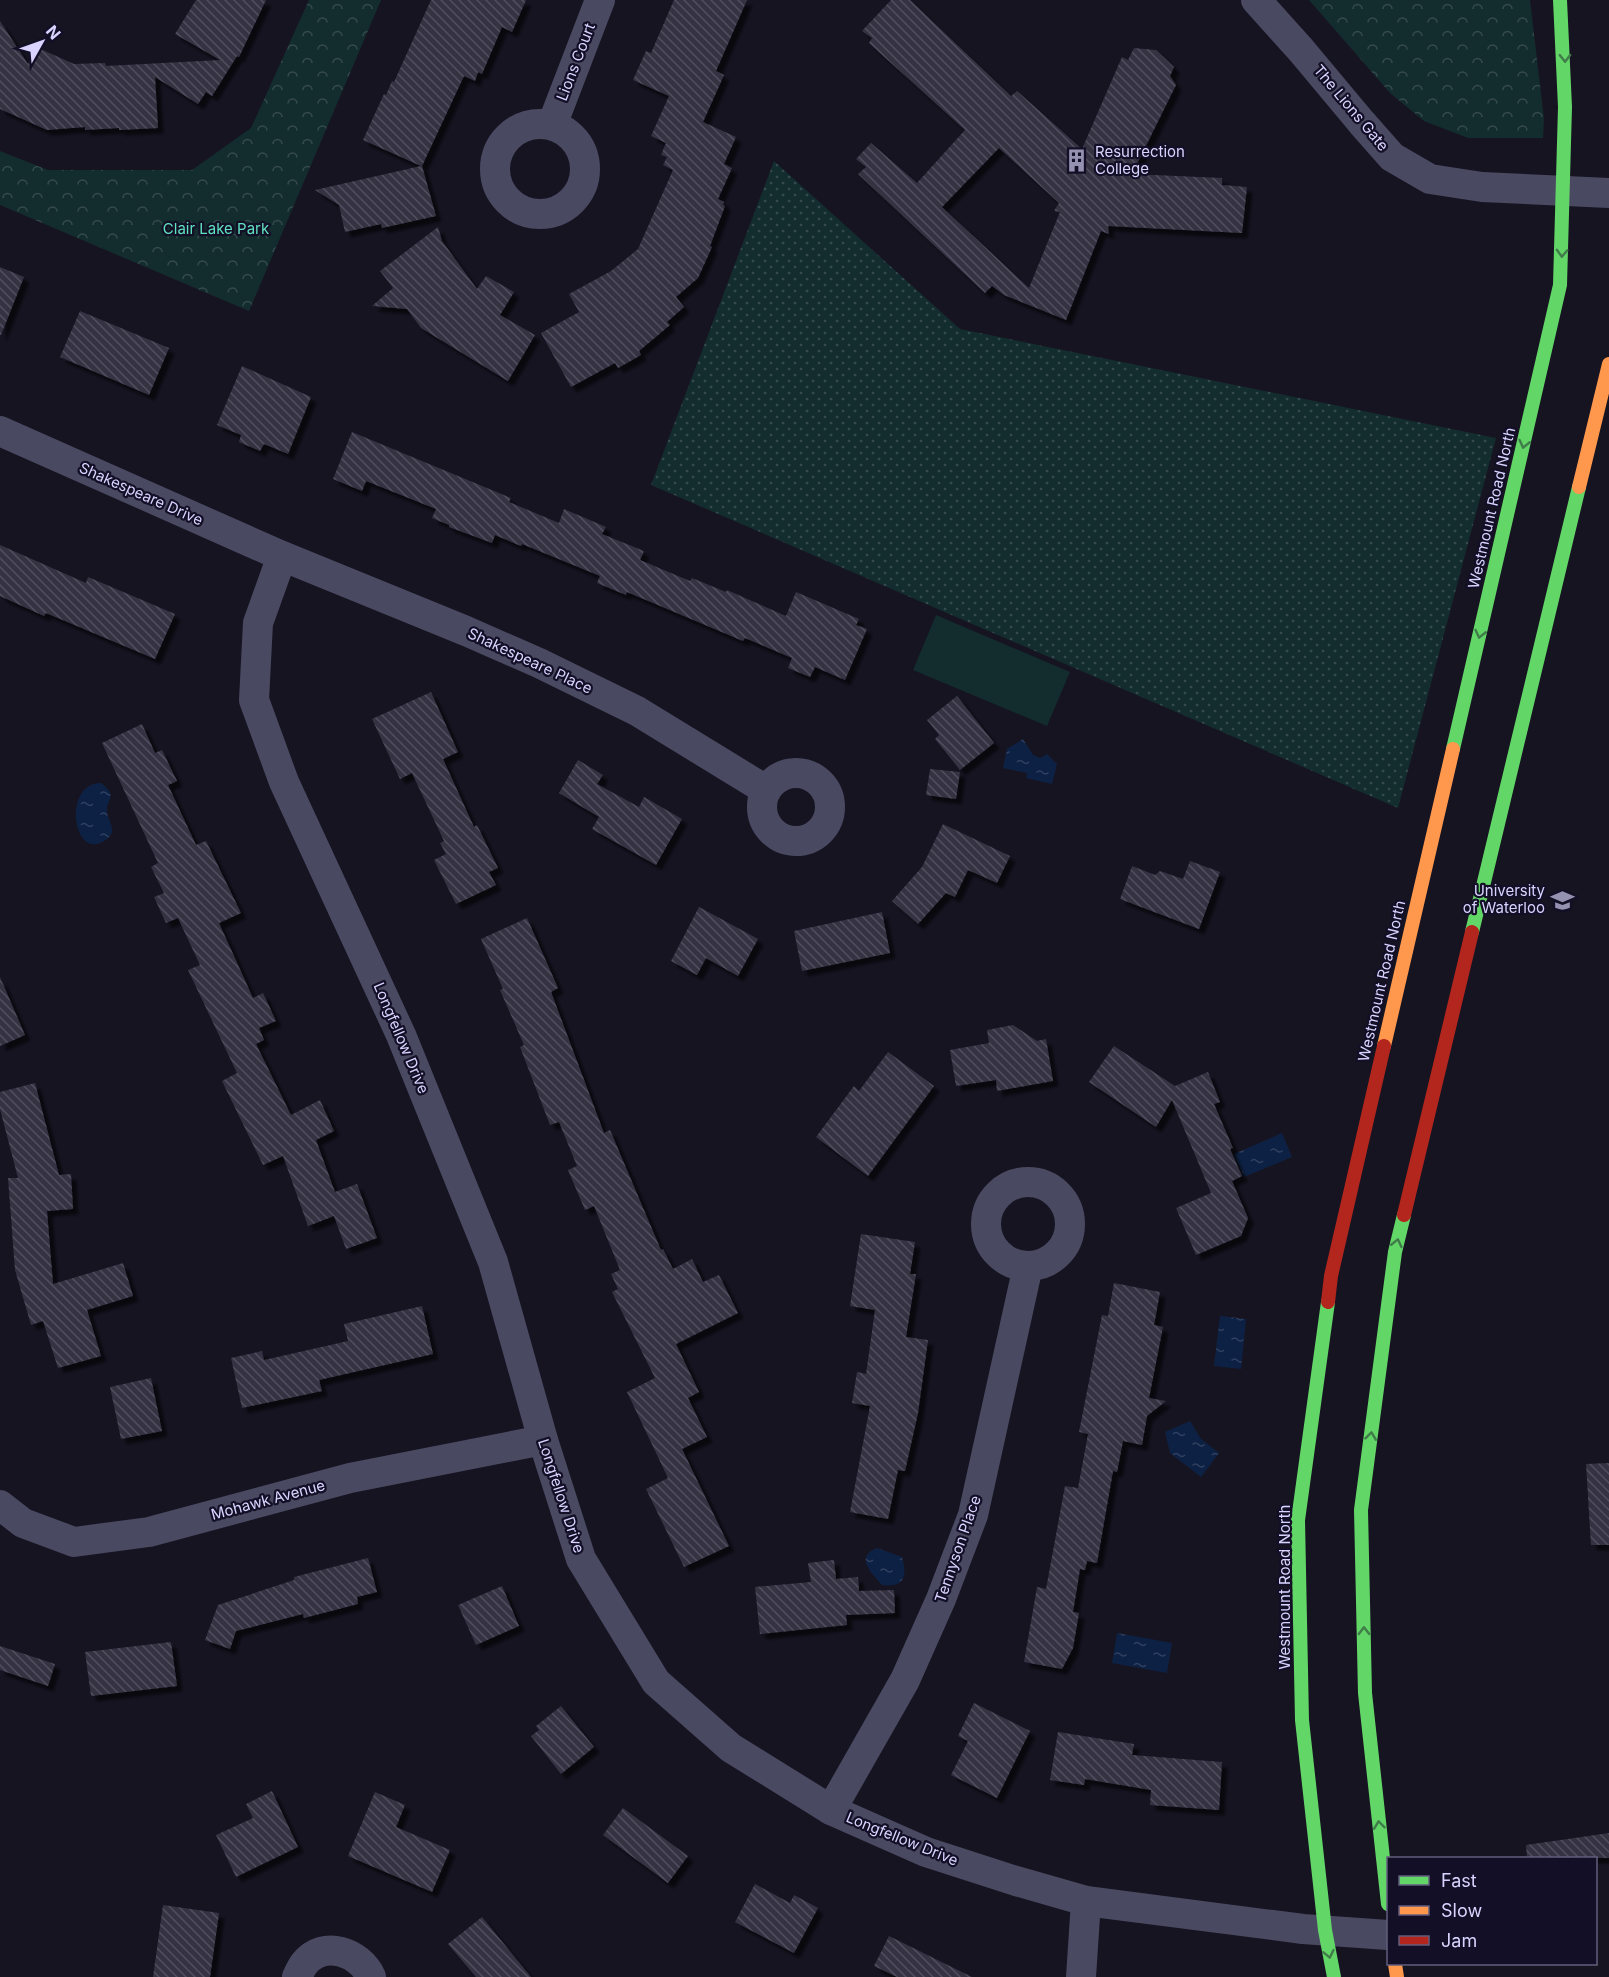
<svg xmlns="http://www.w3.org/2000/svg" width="1609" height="1977" font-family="Inter,sans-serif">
<defs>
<pattern id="grass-dots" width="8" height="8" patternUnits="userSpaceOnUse" patternTransform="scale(1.5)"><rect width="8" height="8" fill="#132c2d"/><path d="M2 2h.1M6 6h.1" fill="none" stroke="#354a4c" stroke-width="1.8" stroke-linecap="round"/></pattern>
<pattern id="park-crowns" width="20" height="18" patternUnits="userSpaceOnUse" patternTransform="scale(1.5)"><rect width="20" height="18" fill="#132c2d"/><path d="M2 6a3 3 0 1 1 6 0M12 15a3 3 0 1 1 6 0" fill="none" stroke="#354a4c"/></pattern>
<pattern id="water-ripples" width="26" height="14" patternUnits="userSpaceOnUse" patternTransform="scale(1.5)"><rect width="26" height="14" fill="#0d2144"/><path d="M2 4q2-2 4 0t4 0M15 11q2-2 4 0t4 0" fill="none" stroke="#304060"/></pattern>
<pattern id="building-back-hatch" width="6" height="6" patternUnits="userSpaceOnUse" patternTransform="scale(1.5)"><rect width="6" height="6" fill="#343243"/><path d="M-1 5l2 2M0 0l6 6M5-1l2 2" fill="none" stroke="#514f5f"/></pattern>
<filter id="shadow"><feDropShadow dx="5.5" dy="5.5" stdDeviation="1.5" flood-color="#0009"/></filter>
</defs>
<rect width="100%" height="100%" fill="#161421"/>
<polygon fill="url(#grass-dots)" points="774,161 960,329 1496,438 1398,808 651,485"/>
<g fill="url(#park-crowns)">
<polygon points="309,0 381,0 249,311 0,205 0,151 48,170 192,170 251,128"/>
<polygon points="1309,0 1530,0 1544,119 1543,138 1468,138 1424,121 1390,93"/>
</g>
<polygon fill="#132c2d" points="936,615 1070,672 1047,726 913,670"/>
<g fill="url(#water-ripples)">
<polygon points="1023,739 1033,755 1040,758 1047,754 1057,764 1052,784 1026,778 1027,773 1003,768 1007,749"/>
<path d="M101,783C119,797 106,798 107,812C108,823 120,831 104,841C73,861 62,783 101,783Z"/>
<polygon points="1282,1133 1292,1157 1244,1177 1234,1154"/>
<polygon points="1220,1316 1246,1319 1241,1369 1214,1366"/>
<polygon points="1190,1421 1201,1439 1219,1453 1201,1477 1170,1453 1165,1432"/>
<path d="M877,1548L902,1557C904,1565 908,1580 897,1584C893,1586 886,1585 882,1585C872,1573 854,1557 877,1548Z"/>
<polygon points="1117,1633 1172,1643 1167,1673 1112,1663"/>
</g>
<g fill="url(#building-back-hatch)" fill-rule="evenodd" filter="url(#shadow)">
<polygon points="196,0 266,0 239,57 237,56 212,96 206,92 198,104 155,77 158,128 119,130 119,128 85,130 85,127 47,130 0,109 0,21 28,64 36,47 74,64 105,63 106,66 220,60 175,34"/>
<polygon points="431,0 526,0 512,32 502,27 482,74 478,72 475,81 464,76 422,166 436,216 382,228 381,224 345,232 339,205 315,190 421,166 363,140 384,94 386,95 392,81 394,82"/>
<polygon points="674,0 747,0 716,71 724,75 703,122 736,137 724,164 732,168 718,199 724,202 723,205 725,206 710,246 712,247 698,278 676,297 684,307 667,322 670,325 639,351 641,355 618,368 615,363 571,387 541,333 579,312 569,294 611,271 638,249 673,170 663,165 667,157 661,155 666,143 651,136 669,96 633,80 646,51 651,53"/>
<path d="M891,0H910L1011,96L1017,91L1082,149L1122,57L1128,60L1134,48L1156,50L1174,67L1170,76L1176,85L1132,174L1222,178V185L1247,187L1242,233L1108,226L1109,234L1101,231L1066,320L1004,295L992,286L985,293L858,174L866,167L856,159L871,143L917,183L965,130L869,43L872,38L862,31ZM999,148L1059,203L1054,211L1060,212L1029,288L942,207Z"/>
<polygon points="438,227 442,241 477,289 486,276 514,292 500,315 535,335 508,381 421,328 407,309 372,306 393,288 380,271"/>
<polygon points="0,267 24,277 1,335 0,335"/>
<polygon points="80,311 169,348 149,395 60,357"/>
<polygon points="242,366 311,397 288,454 264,444 260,451 239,442 241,435 217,425"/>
<polygon points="352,432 511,498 509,502 559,523 564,509 606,527 602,534 644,551 640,560 690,581 692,578 726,592 727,590 786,616 796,592 859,619 856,625 867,629 845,680 815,667 810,677 788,668 792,658 745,638 743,641 627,592 626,595 597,583 600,576 522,544 521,546 495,535 492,543 449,527 449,525 432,518 436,509 366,481 362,491 333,479"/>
<polygon points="0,545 86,583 88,577 175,614 155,659 46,613 44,616 0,596"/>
<polygon points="431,692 458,752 443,759 474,827 477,825 498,868 489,872 496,885 456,904 434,860 446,854 440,843 444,841 412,773 400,779 372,719"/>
<polygon points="957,696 994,743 960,770 935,739 939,735 927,720"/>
<polygon points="142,724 155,753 162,750 177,781 168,785 196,845 206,841 241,913 219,923 253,998 263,993 276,1021 259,1028 264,1040 256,1044 291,1115 320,1100 334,1131 316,1140 335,1192 357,1184 377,1238 346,1249 334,1216 308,1226 283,1156 263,1165 222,1081 237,1073 188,970 200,965 178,918 166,923 154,897 164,893 151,867 158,863 102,743"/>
<polygon points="578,760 603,775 597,784 639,807 644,797 682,819 656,865 592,829 599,817 559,793"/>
<polygon points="930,769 960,772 956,799 926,795"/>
<polygon points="943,824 1010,856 997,883 968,870 955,897 946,893 918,924 892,901 922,867"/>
<polygon points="1190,861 1220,872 1199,929 1120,899 1132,866 1155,875 1160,871 1183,879"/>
<polygon points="699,907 758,939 738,976 706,958 697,975 671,961"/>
<polygon points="882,912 890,953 802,971 794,931"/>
<polygon points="527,918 558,988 551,992 604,1133 610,1130 661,1250 663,1249 673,1269 692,1259 703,1282 719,1275 738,1313 676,1344 699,1392 688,1398 707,1437 682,1449 729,1546 684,1567 646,1489 668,1478 627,1392 655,1378 612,1292 618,1289 611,1274 620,1270 594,1206 585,1210 568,1170 577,1166 559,1122 550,1125 520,1047 524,1045 500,990 503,989 481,939"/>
<polygon points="0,977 25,1035 0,1046"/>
<polygon points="1013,1025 1037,1041 1046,1039 1053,1081 997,1091 996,1080 956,1086 950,1050 989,1043 987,1030"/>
<polygon points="1114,1046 1175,1086 1208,1072 1220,1102 1214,1104 1233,1148 1230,1149 1242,1176 1232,1181 1248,1218 1241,1236 1196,1255 1176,1208 1211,1193 1172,1100 1156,1127 1089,1082"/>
<polygon points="888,1052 934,1086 868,1176 816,1137 854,1086 859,1091"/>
<polygon points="35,1083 59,1175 71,1174 73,1209 47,1211 53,1284 123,1263 133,1296 87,1310 101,1356 58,1368 43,1321 31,1325 15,1270 8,1178 18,1178 0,1109 0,1092"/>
<polygon points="861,1234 915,1242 910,1274 916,1274 906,1337 928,1340 918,1413 905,1471 898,1470 888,1519 850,1512 870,1406 852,1403 857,1372 866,1374 875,1310 850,1306"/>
<polygon points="1114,1283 1160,1292 1154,1325 1163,1327 1149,1398 1166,1401 1147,1416 1142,1445 1123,1441 1117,1472 1113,1471 1097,1563 1087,1561 1085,1570 1080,1569 1073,1612 1079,1613 1073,1648 1062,1669 1024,1662 1037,1587 1046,1589 1065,1486 1078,1488 1088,1434 1079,1432 1102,1315 1108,1316"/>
<polygon points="422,1306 433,1354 319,1380 322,1391 242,1408 231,1358 262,1351 264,1360 348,1341 344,1324"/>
<polygon points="151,1378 162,1431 121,1439 110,1387"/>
<polygon points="1609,1463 1609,1545 1591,1545 1586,1464"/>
<polygon points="368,1558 377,1592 357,1597 358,1604 304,1618 303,1614 236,1631 230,1649 205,1640 218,1605 294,1580 294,1577"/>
<polygon points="834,1560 836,1579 858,1577 859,1591 894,1590 895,1613 846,1615 847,1625 760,1634 755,1587 811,1582 808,1563"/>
<polygon points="502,1586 519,1626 476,1645 458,1605"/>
<polygon points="171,1642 177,1686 91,1696 85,1652"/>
<polygon points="0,1646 55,1664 48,1686 0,1670"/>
<polygon points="974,1703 1030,1731 997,1798 951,1775 968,1741 958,1736"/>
<polygon points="561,1706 594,1747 561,1774 531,1736 539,1730 536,1726"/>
<polygon points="1058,1732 1134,1744 1132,1755 1222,1762 1219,1810 1150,1805 1151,1790 1085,1779 1084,1785 1050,1780"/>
<polygon points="272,1791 298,1847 236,1877 216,1835 253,1818 246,1804"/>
<polygon points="375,1792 405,1805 396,1827 450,1850 432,1892 348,1856"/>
<polygon points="623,1808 688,1856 668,1883 603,1835"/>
<polygon points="1609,1833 1609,1858 1527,1858 1526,1845"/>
<polygon points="755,1884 790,1903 794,1895 818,1908 794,1953 735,1922"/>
<polygon points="163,1905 219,1913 210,1977 153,1977"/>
<polygon points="482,1917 531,1977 476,1977 448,1944"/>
<polygon points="889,1936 972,1977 897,1977 874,1966"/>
</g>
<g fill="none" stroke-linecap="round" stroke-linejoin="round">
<g stroke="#4a4962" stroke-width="30">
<polyline points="1256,0 1301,50 1362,123 1392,157 1430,179 1482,187 1609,193"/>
<circle cx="540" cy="169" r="45"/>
<polyline points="552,125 600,0"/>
<polyline points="0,431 282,556 466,631 539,663 637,711 766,790"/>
<polyline points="282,556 258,623 254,700 284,782 401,1035 493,1262 543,1440 581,1559 656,1682 731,1748 831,1810 926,1852 1016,1881 1086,1901 1303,1929 1388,1935"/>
<circle cx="796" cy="807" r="34"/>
<circle cx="1028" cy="1224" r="42"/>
<polyline points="0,1505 23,1523 74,1542 149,1532 350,1478 543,1440"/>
<polyline points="831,1810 905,1680 941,1599 973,1515 1028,1266"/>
<path d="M297,1977C299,1973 301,1968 304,1964C323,1939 360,1952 371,1977"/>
<polyline points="1081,1977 1086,1901"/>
</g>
<g stroke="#63d668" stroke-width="14">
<polyline points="1453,749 1560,285 1565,107 1560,0"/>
<polyline points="1472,932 1579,487"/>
<polyline points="1328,1302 1298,1520 1302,1720 1325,1930 1334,1977"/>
<polyline points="1388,1904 1365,1693 1361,1510 1395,1252 1404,1215"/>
</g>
<g stroke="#ff974d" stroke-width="14">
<polyline points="1579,487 1609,364"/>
<polyline points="1384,1046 1453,749"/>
<polyline points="1395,1964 1397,1977"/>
</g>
<g stroke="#b3261e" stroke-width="14">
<polyline points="1404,1215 1472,932"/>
<polyline points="1328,1302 1331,1276 1384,1046"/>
</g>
</g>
<defs><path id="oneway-chevron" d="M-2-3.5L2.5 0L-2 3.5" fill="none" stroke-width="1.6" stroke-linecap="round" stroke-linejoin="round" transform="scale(1.5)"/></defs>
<g stroke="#3f7c4a">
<use href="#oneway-chevron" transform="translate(1565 58) rotate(89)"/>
<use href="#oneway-chevron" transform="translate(1562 253) rotate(92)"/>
<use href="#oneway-chevron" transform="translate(1524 444) rotate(103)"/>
<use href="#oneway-chevron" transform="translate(1480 634) rotate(103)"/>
<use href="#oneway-chevron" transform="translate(1397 1243) rotate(-77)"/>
<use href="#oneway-chevron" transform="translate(1371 1436) rotate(-83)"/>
<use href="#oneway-chevron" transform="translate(1364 1631) rotate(-91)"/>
<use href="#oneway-chevron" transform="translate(1379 1825) rotate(-97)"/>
<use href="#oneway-chevron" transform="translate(1329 1954) rotate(78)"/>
</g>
<defs>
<symbol id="building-bare" viewBox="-9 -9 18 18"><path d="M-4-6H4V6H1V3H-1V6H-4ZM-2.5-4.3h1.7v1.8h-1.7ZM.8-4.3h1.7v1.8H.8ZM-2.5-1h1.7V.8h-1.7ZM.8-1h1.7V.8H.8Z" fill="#9591b1" stroke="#130f26" stroke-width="2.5" paint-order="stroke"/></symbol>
<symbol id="university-bare" viewBox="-9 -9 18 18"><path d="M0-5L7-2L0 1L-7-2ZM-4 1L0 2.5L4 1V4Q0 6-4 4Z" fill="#9591b1" stroke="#130f26" stroke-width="2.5" paint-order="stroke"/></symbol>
</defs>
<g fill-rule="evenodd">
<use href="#building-bare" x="1060" y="144" width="33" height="33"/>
<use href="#university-bare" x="1546" y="884" width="33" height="33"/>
</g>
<g text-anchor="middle" stroke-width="4.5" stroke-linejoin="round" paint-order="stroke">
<g font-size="15" fill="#d9d4ff" stroke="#130f26">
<text transform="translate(576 62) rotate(-69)" y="5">Lions Court</text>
<text transform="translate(1351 108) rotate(50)" y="5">The Lions Gate</text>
<text transform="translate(141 494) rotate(24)" y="5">Shakespeare Drive</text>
<text transform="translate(1492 508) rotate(-77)" y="5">Westmount Road North</text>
<text transform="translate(530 661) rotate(25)" y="5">Shakespeare Place</text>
<text transform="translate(1382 981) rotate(-77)" y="5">Westmount Road North</text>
<text transform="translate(401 1038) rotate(67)" y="5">Longfellow Drive</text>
<text transform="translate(561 1496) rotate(72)" y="5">Longfellow Drive</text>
<text transform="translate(268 1500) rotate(-15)" y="5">Mohawk Avenue</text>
<text transform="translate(958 1549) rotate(-71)" y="5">Tennyson Place</text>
<text transform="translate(1285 1587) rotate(-90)" y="5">Westmount Road North</text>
<text transform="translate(902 1839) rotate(22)" y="5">Longfellow Drive</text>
</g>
<g font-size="15" fill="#d9d4ff" stroke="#130f26" text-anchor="start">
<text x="1095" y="157">Resurrection<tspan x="1095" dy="17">College</tspan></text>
<text x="1545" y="896" text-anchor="end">University<tspan x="1545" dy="17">of Waterloo</tspan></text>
</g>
<g font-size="15" fill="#5fe0c0" stroke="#130f26">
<text x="216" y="234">Clair Lake Park</text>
</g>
</g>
<rect x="1387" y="1857" width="210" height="108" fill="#130f26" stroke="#625e7d" stroke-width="1.5"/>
<rect x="1399" y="1876" width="30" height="9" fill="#63d668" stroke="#625e7d" stroke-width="1.5"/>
<text x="1441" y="1887" font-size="18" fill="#d9d4ff">Fast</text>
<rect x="1399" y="1906" width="30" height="9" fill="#ff974d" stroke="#625e7d" stroke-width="1.5"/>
<text x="1441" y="1917" font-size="18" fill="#d9d4ff">Slow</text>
<rect x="1399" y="1936" width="30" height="9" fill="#b3261e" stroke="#625e7d" stroke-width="1.5"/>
<text x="1441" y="1947" font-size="18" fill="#d9d4ff">Jam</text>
<g transform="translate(42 42) rotate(50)" stroke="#130f26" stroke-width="4.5" paint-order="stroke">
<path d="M0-4.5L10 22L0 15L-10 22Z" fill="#d9d4ff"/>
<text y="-9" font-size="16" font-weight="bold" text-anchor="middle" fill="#d9d4ff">N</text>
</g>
</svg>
